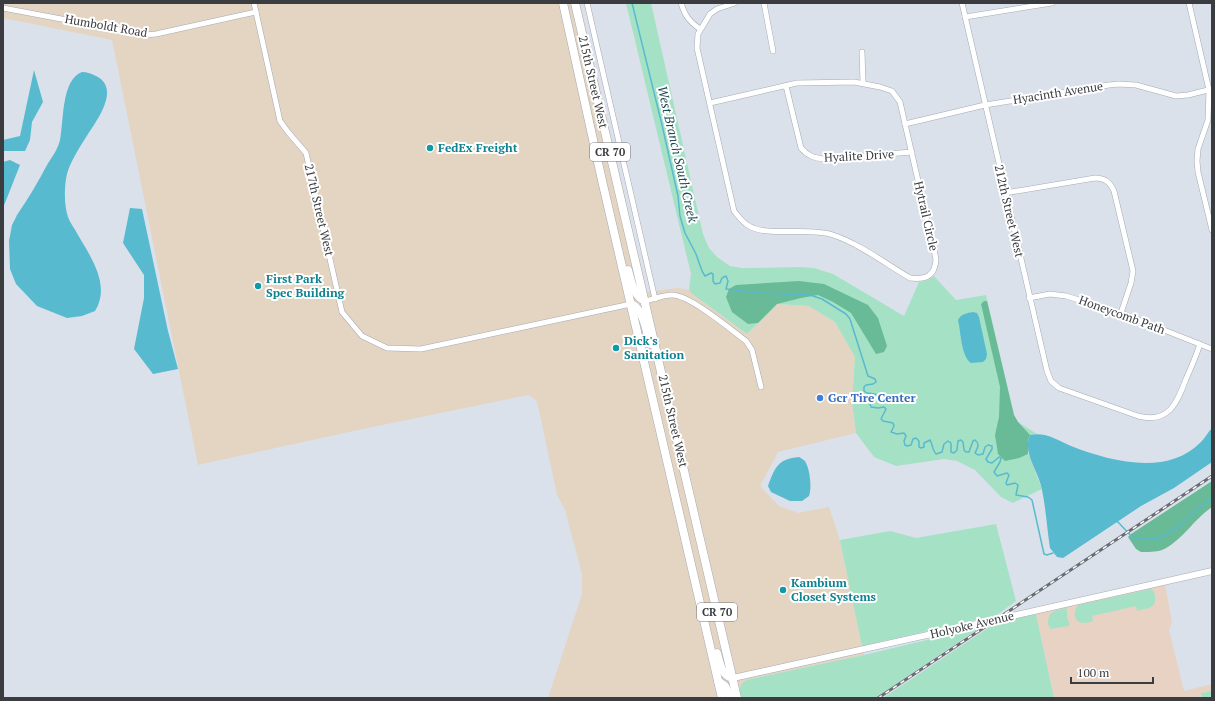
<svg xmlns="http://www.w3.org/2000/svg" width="1215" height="701" font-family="'PT Serif',serif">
<rect width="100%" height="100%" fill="#dbe1eb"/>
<polygon fill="#e4d4c2" points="3,3 580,3 647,292 678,288 689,290 691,293 747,334 777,304 809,306 835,322 855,357 852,401 856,433 778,452 760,486 779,506 798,513 829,507 840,540 864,655 746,680 739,689 741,698 548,698 582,594 582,574 565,510 557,495 537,401 528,395 358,430 198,465 112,40 3,18"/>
<polygon fill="#e7d2c4" points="1165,585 1172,622 1169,630 1184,691 1212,684 1212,698 1054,698 1036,614"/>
<g fill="#a5e2c5">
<polygon points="626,3 651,3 703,234 709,248 717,257 730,266 742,268 801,267 814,268 833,274 904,316 919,282 928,280 934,276 956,300 986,295 1014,415 1018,422 1037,434 1030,435 1028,453 1042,489 1013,503 1001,497 975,470 957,461 944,459 896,466 874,457 856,433 852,401 855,357 835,322 809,306 777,304 747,334 691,293 689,290 691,274"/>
<polygon points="996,524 1016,601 997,615 862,646 840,540 890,531 916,538"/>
<path d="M1151,589L1154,591C1158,609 1151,607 1137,611L1136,606L1092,616L1093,621C1090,622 1086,623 1083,623C1073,622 1073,611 1078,605Z"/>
<path d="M1066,608L1067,610V618L1070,624L1068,626L1051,629L1048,625C1047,612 1055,610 1066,608Z"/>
<polygon points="1036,614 1054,698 883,698 994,624"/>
<path d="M981,627L875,698H741C739,689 739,686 746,680L864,655Z"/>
<polygon points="1212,691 1212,698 1202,698 1201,693"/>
</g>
<g fill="#69ba97">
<polygon points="799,281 824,284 868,305 878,318 887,346 884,352 876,354 851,313 833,302 818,295 801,298 777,304 758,323 748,324 732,312 726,297 729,289 736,285"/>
<polygon points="984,301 987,301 1014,415 1018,422 1030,435 1028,440 1028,454 1019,458 1005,461 998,454 995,435 999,417 1000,387 981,304"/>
<path d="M1212,481V507C1194,519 1181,542 1162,550C1156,552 1147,552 1141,552L1136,549L1128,537L1131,534Z"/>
</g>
<g fill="#58bacf">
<polygon points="34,70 43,102 32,122 30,140 25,151 3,151 3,140 20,136"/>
<path d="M82,72C87,72 92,74 96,76C121,88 97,120 88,134C81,145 70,162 67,174C64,187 64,205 68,217C70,223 75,229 78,235C91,257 111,286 95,311L82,316L67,318L37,306L16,284L10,269L9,241L12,225L17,215C28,199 38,182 47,165C52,157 58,149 60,140C64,121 61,80 82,72Z"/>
<polygon points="10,160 20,165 3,208 3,162"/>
<polygon points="130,208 142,209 168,331 178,369 153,374 134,349 144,298 144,275 123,243"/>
<path d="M973,312L977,313L979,317L987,354L986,359L983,362L971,363C961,356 961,332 958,320C961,314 967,313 973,312Z"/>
<path d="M1212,428V462L1174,488L1141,506L1063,558L1057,557L1050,548C1047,529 1046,509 1042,490C1039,471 1022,454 1030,435C1046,432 1057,440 1071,446C1110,461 1167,477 1201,442C1205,438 1208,432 1212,428Z"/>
<path d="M799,457C802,459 805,460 806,463C810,470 812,489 809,496L802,501H790L771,492L768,486C775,467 778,459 799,457Z"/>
</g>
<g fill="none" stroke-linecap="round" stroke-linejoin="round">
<g stroke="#58bacf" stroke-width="1.5">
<path d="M632,3L662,125L678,196L680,216L685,233L696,254L702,271L705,276L711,273L713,274V281L715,284L720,283L722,278L726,276L728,281L726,289L758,293L810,295L822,299L846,314L850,319L868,376L875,379L876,382L873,384L866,385L864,387V391L867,393L875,394L877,396V399L870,404L871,407L878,408L884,407L886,409L881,419L883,421L893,423L894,426L891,432L897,434L904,433L906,436L904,441L905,445L907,446L911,445L913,439L916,438L919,441V447L921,448L924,447V443L930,440C933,445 932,450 936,454L942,452L944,444L948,441L951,443V452L954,453L957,450L958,441L961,440L963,442L964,450L966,452H969L973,441L975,440C980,444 978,447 975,453L978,455L983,454L985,447L988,445L992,446V449L986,459L988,462L992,463L999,457L1001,458L1000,462L994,472L997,476L1007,473L1009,475L1006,483L1007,485L1015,483L1018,485L1016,495L1028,497L1032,500L1044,554L1047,555L1053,553"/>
<polyline points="1117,522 1118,522 1134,539 1158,539 1178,527 1207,501 1212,499"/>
</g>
<defs>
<g id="minor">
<polyline points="254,3 280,121 288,132 306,153 342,312 362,336 387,348 421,349 631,304"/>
<polyline points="587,3 655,299"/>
<path d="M681,3C685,16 689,21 700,29"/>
<polyline points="764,3 773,51"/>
<path d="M962,3L1047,371L1051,381L1059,388L1138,416C1169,424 1177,403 1186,379C1191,368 1196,356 1200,344"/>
<polyline points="1189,3 1209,90 1208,120 1198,149 1197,161 1198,172 1212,230"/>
<polyline points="3,8 146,35 156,34 256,12"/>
<polyline points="965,17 1052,3"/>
<polyline points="862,52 863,83"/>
<path d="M786,86L801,148C808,156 814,158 824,159L912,152"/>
<path d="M710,103L797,83L854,82L880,87L892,91L900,102L936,259C935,276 926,280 910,278C886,264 860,244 833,235C809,227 767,237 749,226C742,222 739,217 734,211L697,48L698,34L710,14L717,9L735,3"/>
<polyline points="905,124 985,105 1109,85 1118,84 1136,85 1176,96 1188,95 1212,89"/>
<path d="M1005,193L1095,178C1105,178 1110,182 1114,191L1133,271L1131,283L1121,313"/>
<polyline points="1029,298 1050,294 1066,296 1121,313 1212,349"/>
<path d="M645,301C654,299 663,295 672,295C690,295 730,329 746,341L752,350L761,387"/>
</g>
<path id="tertiary" d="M733,678C893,643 1052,607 1212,571"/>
<g id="primary">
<polyline points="563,3 601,176 722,698"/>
<polyline points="575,3 737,698"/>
<path d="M628,270C631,280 633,296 645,301"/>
<path d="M631,304C644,310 646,330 650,344"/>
<path d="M717,653C720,663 721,676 733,678"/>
<polyline points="718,681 725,686 731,698"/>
</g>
</defs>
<use href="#minor" stroke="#a5aab4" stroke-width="6"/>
<use href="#tertiary" stroke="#a5aab4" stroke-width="7"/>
<use href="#primary" stroke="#a5aab4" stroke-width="9"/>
<use href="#minor" stroke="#fff" stroke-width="5"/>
<use href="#tertiary" stroke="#fff" stroke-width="6"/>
<use href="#primary" stroke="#fff" stroke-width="8"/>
<defs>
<polyline id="rail" points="878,698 1212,476"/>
</defs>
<use href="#rail" stroke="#696c72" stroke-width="3"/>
<use href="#rail" stroke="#fff" stroke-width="1.5" stroke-dasharray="4.5" stroke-linecap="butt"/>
</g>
<g fill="#0f9aa8" stroke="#fff" stroke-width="1.5">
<circle cx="430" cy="148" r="4"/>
<circle cx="258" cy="286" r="4"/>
<circle cx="616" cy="348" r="4"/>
<circle cx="783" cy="590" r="4"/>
</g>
<circle fill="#3f7fe0" stroke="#fff" stroke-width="1.5" cx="820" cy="398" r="4"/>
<g text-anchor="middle" stroke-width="4" stroke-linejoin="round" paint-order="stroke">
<g fill="#fff" stroke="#757679" stroke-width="1">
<rect x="590" y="143" width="40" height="18" rx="3"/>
<rect x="697" y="603" width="40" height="18" rx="3"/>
</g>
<g font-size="11" font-weight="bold" fill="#3a3c40">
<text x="610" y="156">CR 70</text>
<text x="717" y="616">CR 70</text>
</g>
<g font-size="12" fill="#3a3c40" stroke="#fff">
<text transform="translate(106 26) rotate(10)" y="4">Humboldt Road</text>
<text transform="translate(593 82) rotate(77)" y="4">215th Street West</text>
<text transform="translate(1058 93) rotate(-9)" y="4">Hyacinth Avenue</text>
<text transform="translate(859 156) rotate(-3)" y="4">Hyalite Drive</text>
<text transform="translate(319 210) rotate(77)" y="4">217th Street West</text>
<text transform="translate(1009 211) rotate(77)" y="4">212th Street West</text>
<text transform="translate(926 216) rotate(77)" y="4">Hytrail Circle</text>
<text transform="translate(1122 315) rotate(20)" y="4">Honeycomb Path</text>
<text transform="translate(673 421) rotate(77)" y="4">215th Street West</text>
<text transform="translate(972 625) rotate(-13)" y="4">Holyoke Avenue</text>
</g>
<g font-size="12" font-weight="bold" fill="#0d838f" stroke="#fff" text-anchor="start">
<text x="438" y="152">FedEx Freight</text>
<text x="266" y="283">First Park<tspan x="266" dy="14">Spec Building</tspan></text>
<text x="624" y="345">Dick's<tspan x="624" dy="14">Sanitation</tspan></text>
<text x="791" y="587">Kambium<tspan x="791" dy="14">Closet Systems</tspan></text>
</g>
<g font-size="12" font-weight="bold" fill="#366cbe" stroke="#fff" text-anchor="start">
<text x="828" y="402">Gcr Tire Center</text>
</g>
<g font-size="13" font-style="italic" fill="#1c4952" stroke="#fff">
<text transform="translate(678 154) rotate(77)" y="5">West Branch South Creek</text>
</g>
</g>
<rect width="1215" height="701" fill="none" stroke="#3a3c40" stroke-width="8"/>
<path d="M1071 677v6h82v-6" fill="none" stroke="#3a3c40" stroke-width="2"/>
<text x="1077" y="677" font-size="12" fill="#3a3c40" stroke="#ffffff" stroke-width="3" paint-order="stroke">100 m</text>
</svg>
